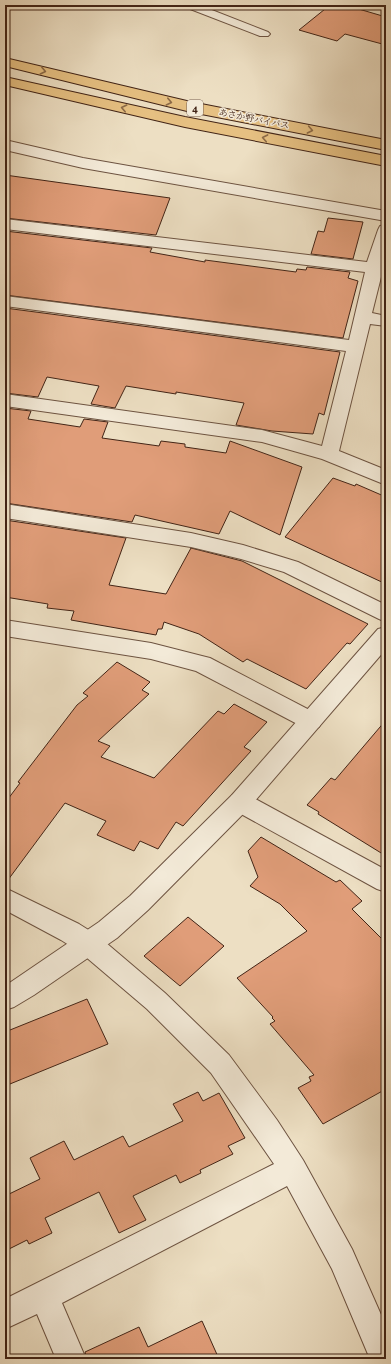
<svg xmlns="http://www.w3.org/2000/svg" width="391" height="1364" font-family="Vollkorn,'Noto Serif JP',serif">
<rect width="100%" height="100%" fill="#eddfc3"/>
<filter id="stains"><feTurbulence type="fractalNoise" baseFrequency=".005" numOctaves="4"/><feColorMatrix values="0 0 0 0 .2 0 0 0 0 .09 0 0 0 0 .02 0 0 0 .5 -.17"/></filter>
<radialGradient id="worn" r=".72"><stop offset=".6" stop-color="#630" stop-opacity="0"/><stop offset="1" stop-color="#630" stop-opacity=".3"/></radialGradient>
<g fill="#e09d79" stroke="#422416">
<polygon points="330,5 345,5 386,17 386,45 345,34 337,41 299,30"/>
<polygon points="5,175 170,198 156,235 5,218"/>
<polygon points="328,218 363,222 353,259 311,254 318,231 324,232"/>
<polygon points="5,231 152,248 150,252 205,262 205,260 296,272 297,269 306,270 307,267 350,272 348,278 358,281 343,338 5,295"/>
<polygon points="5,308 340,352 324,415 319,413 313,434 272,431 236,425 244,403 176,392 176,394 126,386 115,408 91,404 99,386 47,377 38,397 5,393"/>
<polygon points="5,408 31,411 28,419 80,427 84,419 108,422 102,438 159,446 161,441 185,444 185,447 226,453 230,441 302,467 280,535 230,511 219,534 135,515 132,522 5,503"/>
<polygon points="333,478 355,486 356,484 386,497 386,584 285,537"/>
<polygon points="5,520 126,538 109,585 166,594 191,548 242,561 368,624 350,644 347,643 306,689 247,659 243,662 199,634 164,622 162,629 158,629 156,635 71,620 74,611 47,608 48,604 5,597"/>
<polygon points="117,662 150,682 142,690 149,694 98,741 110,746 101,757 154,778 218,711 224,714 234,704 267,722 244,747 251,751 183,826 176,822 158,849 140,841 134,851 97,835 106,821 65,803 5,884 5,803 20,783 18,782 77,705 88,696 83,693"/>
<polygon points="386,720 386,856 318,814 319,812 307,805 331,778 335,780"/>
<polygon points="261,837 336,882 340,880 362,901 352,909 386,943 386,1089 323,1124 298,1088 311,1081 309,1077 314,1075 270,1024 275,1021 272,1018 273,1017 237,978 307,931 280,904 250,886 258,877 248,851"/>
<polygon points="188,917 224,946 180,986 144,956"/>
<polygon points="87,999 108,1044 5,1086 5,1032"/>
<polygon points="198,1092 203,1101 219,1093 245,1138 228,1146 233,1154 200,1170 201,1173 180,1183 176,1175 133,1196 146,1220 119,1233 99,1192 45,1218 52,1233 29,1244 27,1240 5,1251 5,1196 40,1179 30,1158 64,1141 74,1160 123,1136 129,1147 183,1121 173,1104"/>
<polygon points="202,1321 219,1359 87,1359 85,1352 139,1327 148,1347"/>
</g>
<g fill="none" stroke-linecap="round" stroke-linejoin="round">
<defs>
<polygon id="service" points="183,5 199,5 268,32 270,34 268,36 260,36 185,7"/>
<g id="minor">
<polygon points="5,140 83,158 386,211 386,221 83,168 5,150"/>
<polygon points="5,219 367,262 378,230 380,226 386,225 386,257 372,313 386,316 386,326 370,324 339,451 386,470 386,485 322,459 262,442 5,406 5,394 262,430 322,446 346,351 5,306 5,296 349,340 365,272 5,229"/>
<polygon points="5,504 191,533 243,545 298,562 386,605 386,622 379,619 284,572 241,559 191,547 5,518"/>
<polygon points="5,620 151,643 202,656 210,658 319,715 322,721 319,727 311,730 303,727 196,671 151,659 5,636"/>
<polygon points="240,793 248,795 386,870 386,892 377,889 232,809 228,802 232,795"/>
<polygon points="5,888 79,924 98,936 165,993 229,1055 277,1120 303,1160 352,1249 386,1326 386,1359 370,1359 332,1269 287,1186 62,1303 86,1359 56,1359 37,1314 5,1329 5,1299 274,1164 211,1073 147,1009 80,952 61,940 5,910"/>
</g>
<polygon id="tertiary" points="386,627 386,649 248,809 148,910 117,938 34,995 14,1007 5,1010 5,986 99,922 130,896 232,795 378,629"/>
<g id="trunk">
<polygon points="5,58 191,102 386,140 386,150 191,112 5,66"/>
<polygon points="5,77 185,117 386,156 386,166 185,127 5,85"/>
</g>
</defs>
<use href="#service" stroke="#6d5341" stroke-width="2"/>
<use href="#minor" stroke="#6d5341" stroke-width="2"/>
<use href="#tertiary" stroke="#6d5341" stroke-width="2"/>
<use href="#trunk" stroke="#422416" stroke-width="2"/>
<use href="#service" fill="#f3ead8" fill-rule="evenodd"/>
<use href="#minor" fill="#f3ead8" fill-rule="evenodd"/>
<use href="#tertiary" fill="#f3ead8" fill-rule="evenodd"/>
<use href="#trunk" fill="#e6c082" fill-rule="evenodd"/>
</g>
<defs><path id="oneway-chevron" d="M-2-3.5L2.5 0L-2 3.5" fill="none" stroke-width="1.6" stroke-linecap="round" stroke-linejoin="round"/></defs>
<g stroke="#8c6a47">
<use href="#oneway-chevron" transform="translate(43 71) rotate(13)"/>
<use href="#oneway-chevron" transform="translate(169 102) rotate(13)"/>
<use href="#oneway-chevron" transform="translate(124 108) rotate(-167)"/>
<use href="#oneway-chevron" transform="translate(310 130) rotate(11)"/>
<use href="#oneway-chevron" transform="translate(265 138) rotate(-169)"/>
</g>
<g text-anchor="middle" stroke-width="3" stroke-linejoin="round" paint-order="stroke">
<g font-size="9" fill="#422416" stroke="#f3ead8">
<text transform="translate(254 119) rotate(11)" y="3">あさか野バイパス</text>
</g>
<rect fill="#f3ead8" stroke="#775f50" stroke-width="1" x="187" y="100" width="16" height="16" rx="3"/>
<g font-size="10" font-weight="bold" fill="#422416">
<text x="195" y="112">4</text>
</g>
</g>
<rect width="391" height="1364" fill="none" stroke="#eddfc3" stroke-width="20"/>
<rect x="6" y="6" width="379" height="1352" fill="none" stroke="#422416" stroke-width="2"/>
<rect x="10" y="10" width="371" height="1344" fill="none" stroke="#422416"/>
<rect width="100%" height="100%" filter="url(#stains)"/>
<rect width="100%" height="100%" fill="url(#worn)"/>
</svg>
